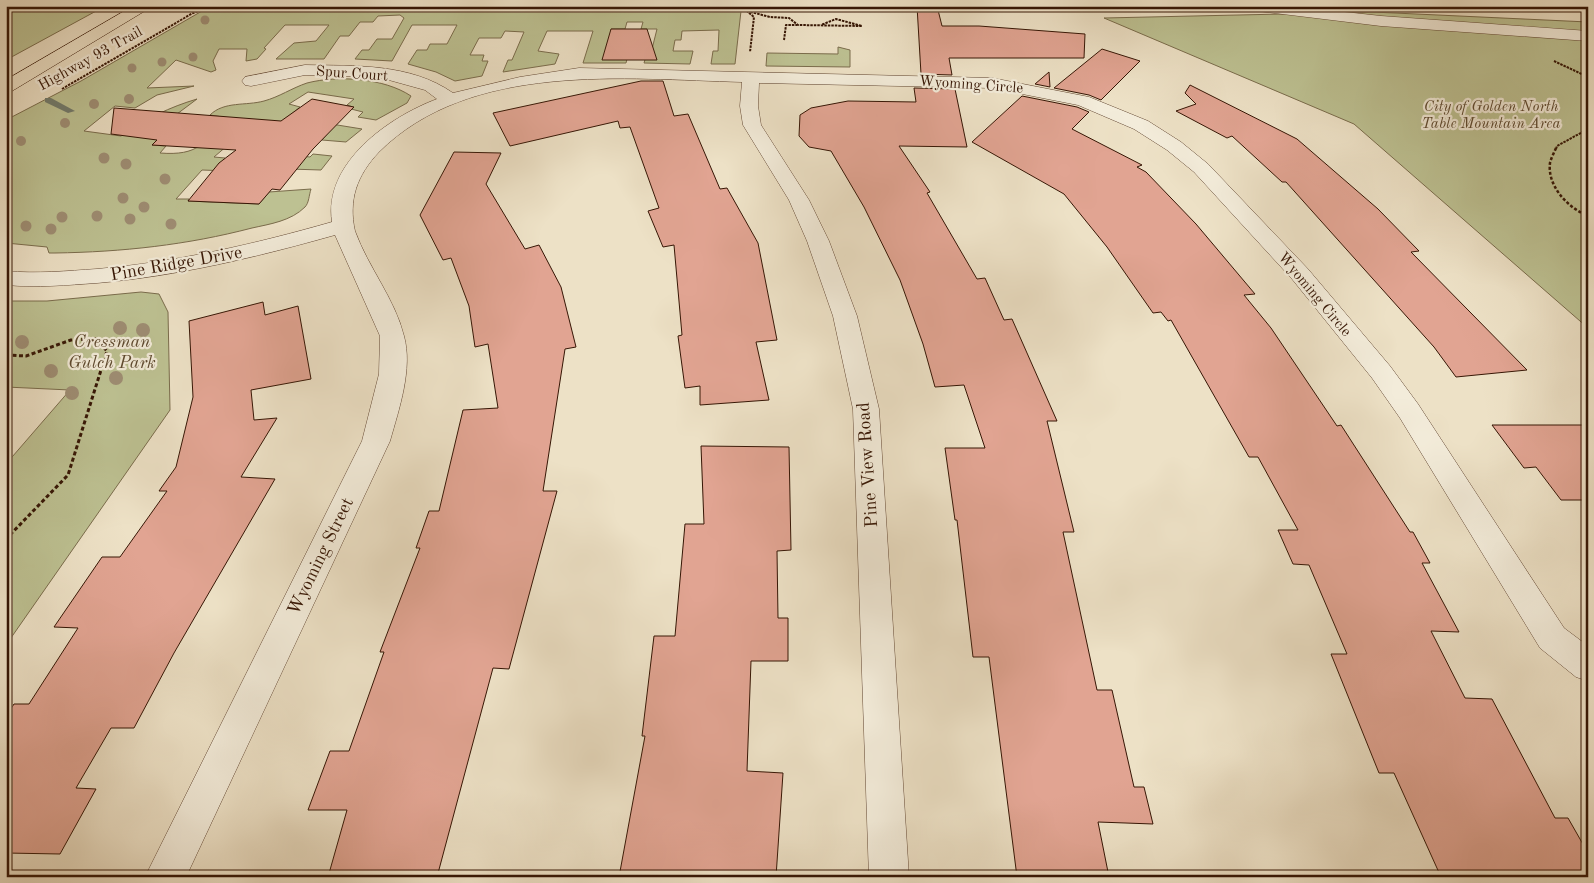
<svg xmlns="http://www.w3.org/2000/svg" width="1594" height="883" font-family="'Old Standard TT',serif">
<rect width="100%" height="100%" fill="#ede1c6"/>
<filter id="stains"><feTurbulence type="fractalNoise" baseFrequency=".004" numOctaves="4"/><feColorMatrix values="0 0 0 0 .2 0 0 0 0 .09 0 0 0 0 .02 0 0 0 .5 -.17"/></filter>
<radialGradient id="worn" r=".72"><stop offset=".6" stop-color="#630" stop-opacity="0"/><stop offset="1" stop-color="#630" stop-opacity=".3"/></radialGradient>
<g fill="#bdc192" stroke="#7a6c4c">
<polygon points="6,6 98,10 6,60"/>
<path d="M202,11H741L735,64H711L713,51H718L719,30L682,31L681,40H675L673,51H693L690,64L644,63L647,53H651L657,29H641L643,22H627L625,29H611L628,55L626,63H583L593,31H547L538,51L559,54L555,64L503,72L508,60H512L524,32L505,31L501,38H479L470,55H484L482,61H488L482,76L455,81L436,72L408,64L417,50H427L430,44H447L457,25H412L392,61L355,59L362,50H369L377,39H392L404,18L400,15L378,16L373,22H360L349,36H340L324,59H276L294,43L316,41L329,25H285L264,48L266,49L257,59L246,61L247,49H219L213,61L216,70L211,72L176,60L147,88L194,86L157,95L135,108L115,106L84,131L121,136C145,119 170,107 197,99L173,117L166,133L152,145L166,146L160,153C199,156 203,143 229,118L210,115C224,101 246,106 264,101C279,97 292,88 307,83C338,75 384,78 411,96L407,103L376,120L358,117L363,112L351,109L353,107L347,105L354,99L308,92L289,104L300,107L288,117L362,129L346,142L322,140L327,134L300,132L235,139L214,157L225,158L224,160L290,155L310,157L313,154L332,156L321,170L289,169L285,173L202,170L176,199H189L188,201L259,204L269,192L311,189C309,195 309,203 305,207C291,221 270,224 252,228C187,245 122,252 55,253H49L47,247L6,243V120L81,81Z"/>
<polygon points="1373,12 1588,22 1588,328 1354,124 1104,18"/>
<polygon points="838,47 850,50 850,67 766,66 767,53 838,54"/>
<polygon points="141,292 159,294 168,312 170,410 6,645 6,464 70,390 6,387 6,301 47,301"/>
</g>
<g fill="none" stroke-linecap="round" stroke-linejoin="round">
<polygon fill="#727b6c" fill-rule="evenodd" points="45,98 51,98 75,111 68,113 45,102"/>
</g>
<g fill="#e1a492" stroke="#361605">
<polygon points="917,6 937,6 942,26 979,26 1085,34 1084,58 949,58 952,75 921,74"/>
<polygon points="611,29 647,29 657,60 602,60"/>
<polygon points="1102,49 1140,61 1101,100 1089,95 1054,88"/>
<polygon points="1049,72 1050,87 1035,84"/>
<polygon points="641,81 663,81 674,116 688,114 720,189 727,188 758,243 777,340 756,342 769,400 700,405 700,386 685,388 678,336 682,335 674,245 663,247 648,211 659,208 630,127 620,128 618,121 510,146 493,113"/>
<polygon points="1190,85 1297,139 1378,209 1419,251 1411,252 1527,370 1456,377 1434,347 1286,182 1282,182 1232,136 1227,138 1176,111 1196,104 1185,93"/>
<polygon points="914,88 955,89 967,147 899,146 930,192 927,193 977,279 985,278 1004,320 1012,319 1057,421 1047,421 1074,532 1063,532 1097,690 1112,690 1134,787 1144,787 1153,824 1098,822 1109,877 1017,877 989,657 973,657 957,520 955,520 945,448 985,448 964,385 935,387 923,344 900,280 864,207 831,151 809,147 799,136 800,115 811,108 848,101 916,102"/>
<polygon points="1022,96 1077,107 1089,112 1072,129 1142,165 1137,167 1146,172 1196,224 1255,294 1244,295 1271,328 1337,426 1341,425 1410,532 1413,532 1430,563 1422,563 1459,632 1431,631 1465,698 1492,699 1555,818 1568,818 1588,853 1588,877 1441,877 1394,773 1379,773 1331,654 1347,654 1309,565 1293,564 1278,530 1298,530 1258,457 1249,457 1171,320 1168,321 1161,312 1153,313 1107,247 1064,194 972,142"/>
<polygon points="312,99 354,107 313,149 280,190 272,189 259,204 188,201 219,163 236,150 152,145 157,140 111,134 114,108 281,121"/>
<polygon points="454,152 501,153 486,184 525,249 539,245 561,287 576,347 565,349 543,491 557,491 509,669 493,668 437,877 328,877 347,810 308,810 330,751 349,751 384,652 380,652 420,548 416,548 429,511 439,511 463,410 498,408 488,344 475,347 469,306 451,258 443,260 420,215"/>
<polygon points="263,302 265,315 298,306 311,379 251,390 254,420 277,418 241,477 275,479 174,653 134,728 111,728 76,788 96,789 60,854 6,853 6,716 14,704 29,704 78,628 54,627 102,557 120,557 167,491 159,491 176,467 193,397 189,321"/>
<polygon points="1492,425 1588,425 1588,500 1561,500 1536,467 1524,468"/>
<polygon points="701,446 789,447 791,550 777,551 778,618 788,618 788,661 751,661 747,771 783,773 776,877 619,877 645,736 642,736 654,636 675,636 685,524 704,524"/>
</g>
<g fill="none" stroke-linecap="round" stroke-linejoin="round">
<defs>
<g id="minor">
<polygon points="1250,6 1290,6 1381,16 1588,31 1588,41 1381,26 1258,11"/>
<path d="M305,65C355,66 410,63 453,93L520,77L579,68L992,78L1089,97L1148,121L1181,142L1208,164L1308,269L1390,366L1418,404L1564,628L1588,646V681L1576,677L1540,648L1400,418L1372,378L1292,279L1194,172L1167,150L1134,129L1078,105L992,88L759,83L758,106L761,125L809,200L829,241L857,316L879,409L909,877H869L853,409L833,316L807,241L789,200L743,125L740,106L742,82C625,79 470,61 379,152C357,175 348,200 355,231C368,267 395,299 404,336C413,369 399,409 390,441L186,877H145L362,441L379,374L380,336L335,235C257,257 178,276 97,283C67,285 37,288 6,285V271C37,274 67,271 97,269C177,262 255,244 332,222C323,163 389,117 437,99L425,90L378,77L305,75L251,86L245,85L242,81L245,77Z"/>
</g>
<polygon id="highway" points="133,6 153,6 12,91 6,92 6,80"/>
</defs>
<use href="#minor" stroke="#644935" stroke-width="1"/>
<use href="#highway" stroke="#361605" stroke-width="1"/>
<g stroke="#361605" stroke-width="2" stroke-dasharray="2.5 1" stroke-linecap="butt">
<polyline points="741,6 754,17 750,52"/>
<polyline points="747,11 770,17 789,18 798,25 862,26 836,19 821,25"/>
<polyline points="784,40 786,25 797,25"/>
<polyline points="1554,61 1588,77"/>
<polyline points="62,89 193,13 213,6"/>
<polyline points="1556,149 1557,146 1588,129"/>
</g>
<path stroke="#361605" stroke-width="2.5" stroke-dasharray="3 2" stroke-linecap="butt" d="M1556,148C1554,153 1551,158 1550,163C1547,186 1568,208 1588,216"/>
<polyline stroke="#361605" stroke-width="3" stroke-dasharray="4 2.5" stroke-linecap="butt" points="6,355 26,356 71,340 96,339 107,351 68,475 6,539"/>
<use href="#minor" fill="#f3ecda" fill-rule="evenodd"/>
<use href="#highway" fill="#ede1c6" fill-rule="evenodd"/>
</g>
<g fill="#9e8d73">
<circle cx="205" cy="20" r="4.5"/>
<circle cx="193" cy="57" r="4.5"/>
<circle cx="162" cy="62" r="4.5"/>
<circle cx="132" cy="68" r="4.5"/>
<circle cx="129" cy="99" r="5"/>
<circle cx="94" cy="104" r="5"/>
<circle cx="65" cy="123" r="5"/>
<circle cx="21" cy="141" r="5"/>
<circle cx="104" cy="158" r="5.5"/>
<circle cx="126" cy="164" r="5.5"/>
<circle cx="165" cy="179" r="5.5"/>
<circle cx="123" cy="198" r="5.5"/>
<circle cx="144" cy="207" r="5.5"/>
<circle cx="97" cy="216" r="5.5"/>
<circle cx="62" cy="217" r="5.5"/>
<circle cx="130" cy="219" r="5.5"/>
<circle cx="171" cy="224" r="5.5"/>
<circle cx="26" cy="226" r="5.5"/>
<circle cx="51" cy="229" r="5.5"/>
<circle cx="120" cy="328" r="7"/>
<circle cx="143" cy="330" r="7"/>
<circle cx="22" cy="342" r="7"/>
<circle cx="77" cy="363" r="7"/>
<circle cx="51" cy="371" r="7"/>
<circle cx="116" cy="378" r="7"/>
<circle cx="72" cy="393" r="7"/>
</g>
<g text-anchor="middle" stroke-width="4.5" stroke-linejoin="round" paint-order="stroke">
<g font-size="15" fill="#361605" stroke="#f3ecda">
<text transform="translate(90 58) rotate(-29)" y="5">Highway 93 Trail</text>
<text transform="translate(352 73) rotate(4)" y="5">Spur Court</text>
<text transform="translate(971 84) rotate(4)" y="5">Wyoming Circle</text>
<text transform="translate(1315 294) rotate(50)" y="5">Wyoming Circle</text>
</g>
<g font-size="15" font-style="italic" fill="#5e492f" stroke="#f3ecda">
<text x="1491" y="111">City of Golden North<tspan x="1491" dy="17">Table Mountain Area</tspan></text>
</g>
<g font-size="18" fill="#361605" stroke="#f3ecda">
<text transform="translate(176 263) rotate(-10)" y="6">Pine Ridge Drive</text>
<text transform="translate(867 465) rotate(-94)" y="6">Pine View Road</text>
<text transform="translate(320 556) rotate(-64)" y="6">Wyoming Street</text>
</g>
<g font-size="18" font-style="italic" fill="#5e492f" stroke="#f3ecda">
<text x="112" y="347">Cressman<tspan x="112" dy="21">Gulch Park</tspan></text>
</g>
</g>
<rect width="1594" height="883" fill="none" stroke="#ede1c6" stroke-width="25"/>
<rect x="8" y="8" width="1579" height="868" fill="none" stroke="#361605" stroke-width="2.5"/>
<rect x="12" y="12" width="1569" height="858" fill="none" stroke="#361605"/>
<rect width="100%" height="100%" filter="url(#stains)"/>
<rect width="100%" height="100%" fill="url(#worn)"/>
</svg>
